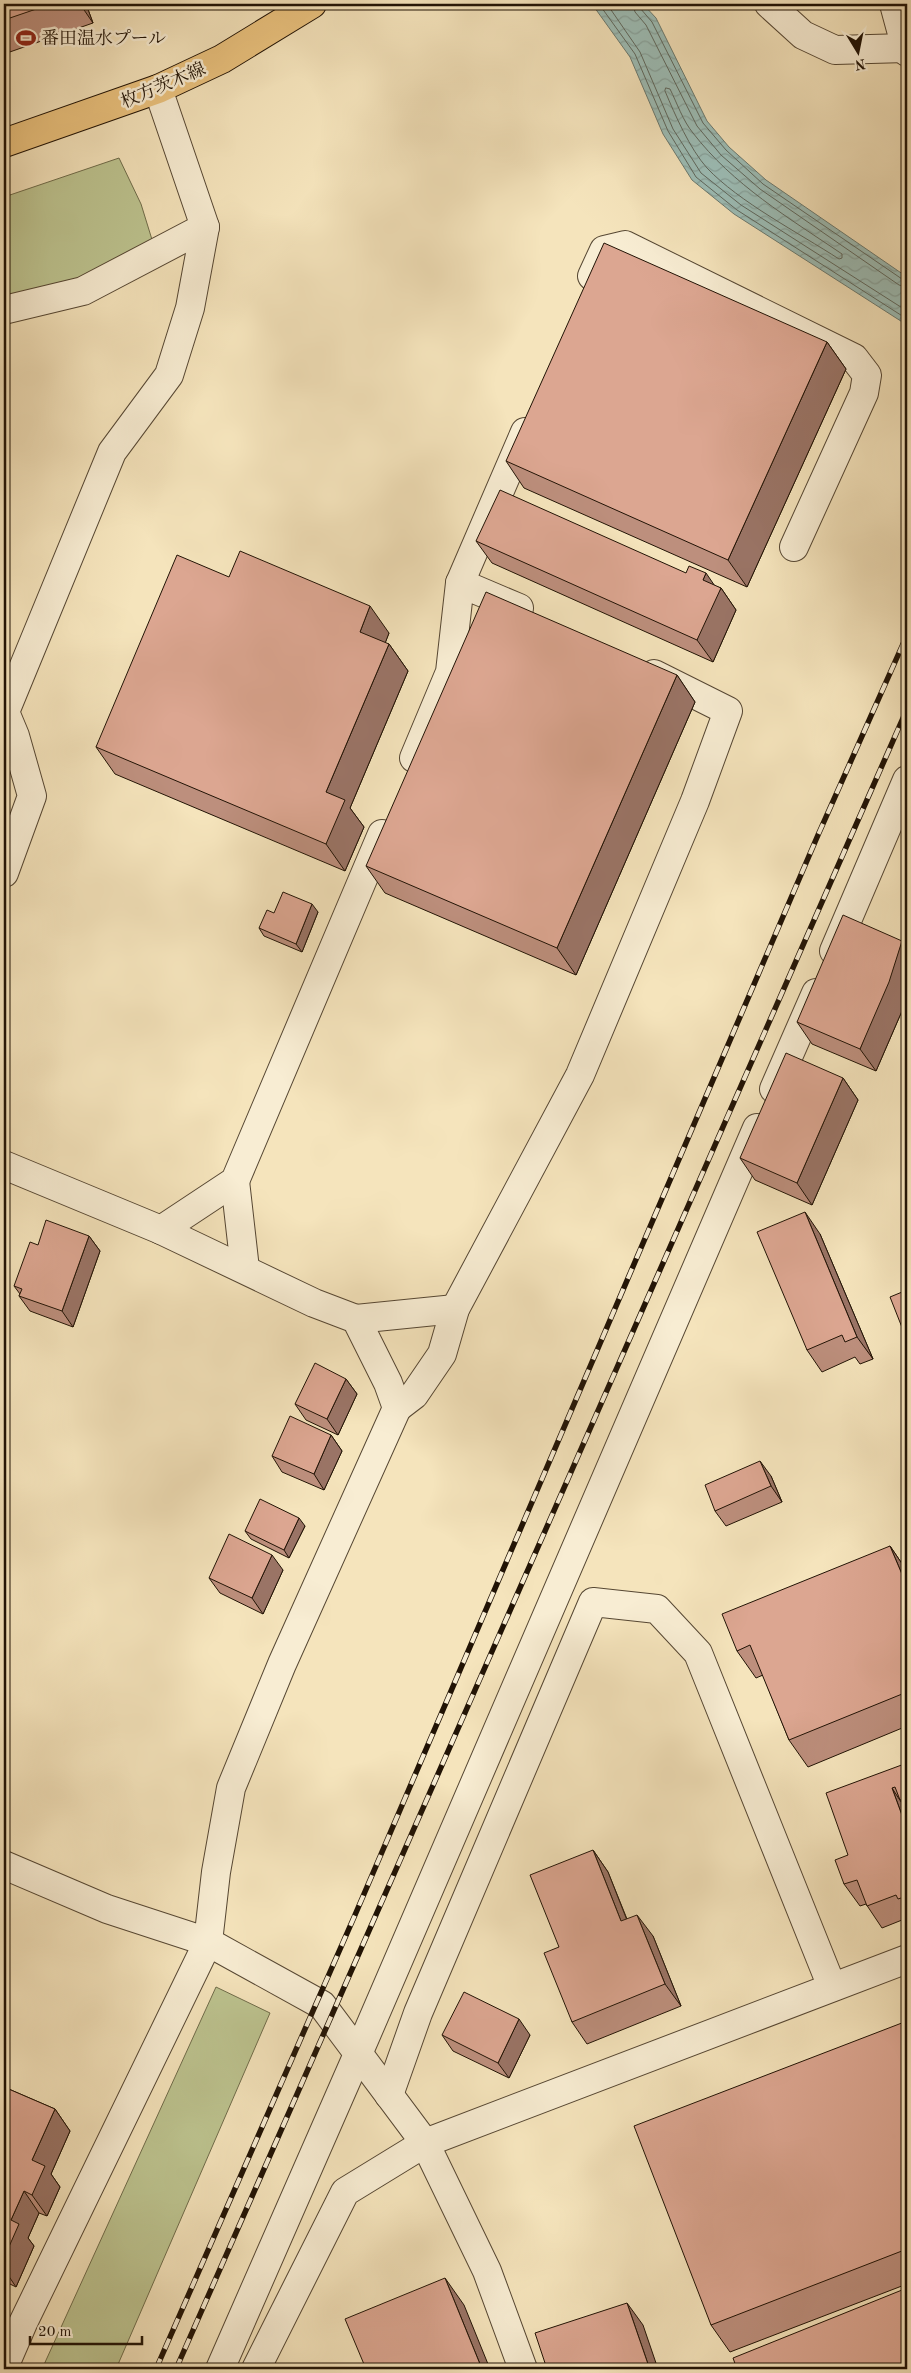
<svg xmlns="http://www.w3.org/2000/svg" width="911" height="2373" font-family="'Old Standard TT','Noto Serif JP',serif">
<defs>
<pattern id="water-waves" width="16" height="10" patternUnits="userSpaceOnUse" patternTransform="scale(1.25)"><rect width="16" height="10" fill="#9dbeb7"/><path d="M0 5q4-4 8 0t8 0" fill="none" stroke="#87a29c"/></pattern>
</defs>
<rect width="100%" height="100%" fill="#f5e4bc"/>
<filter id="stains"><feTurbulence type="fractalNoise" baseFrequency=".004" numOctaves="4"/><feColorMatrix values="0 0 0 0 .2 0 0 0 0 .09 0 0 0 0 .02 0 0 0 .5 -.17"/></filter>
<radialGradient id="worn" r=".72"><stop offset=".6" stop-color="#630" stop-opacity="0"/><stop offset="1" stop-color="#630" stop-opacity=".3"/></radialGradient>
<g fill="#bdc490" stroke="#6f6c4a">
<polygon points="119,158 141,204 158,259 4,321 4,197"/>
<polygon points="216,1987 270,2013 116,2369 42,2369"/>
</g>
<polygon fill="url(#water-waves)" stroke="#6b7a70" points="592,4 643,4 656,18 707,121 729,147 766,180 907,277 907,325 734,214 692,180 663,134 630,57"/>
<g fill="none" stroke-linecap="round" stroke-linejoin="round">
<g stroke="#5f685e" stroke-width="1">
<polyline points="599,4 635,54 668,131 696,177 737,210 907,319"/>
<polyline points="607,4 640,52 673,129 701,173 741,205 907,311"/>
<polyline points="633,4 635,12 646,25 697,126 721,155 760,189 899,285 907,287"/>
<polyline points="640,4 640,8 652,22 703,123 726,150 763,184 902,279 907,280"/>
<path d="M666,88L670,89C677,103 683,121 693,133C733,185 789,218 842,254V258L839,259C799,233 739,202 707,168C690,149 675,115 665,91Z"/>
</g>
<defs>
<g id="minor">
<polyline points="769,4 803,35 835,50 906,48"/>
<polyline points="894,4 907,52"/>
<polyline points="592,276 604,250 625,245 854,358 867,375 864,393 794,547"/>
<polyline points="4,310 83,291 205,227"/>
<polyline points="460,583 525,432"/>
<polyline points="414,758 450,672 460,583 519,608"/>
<polyline points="4,873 32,796 15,736 5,712 112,452 169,375 190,308 205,227 158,89"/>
<polyline points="834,951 907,780"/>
<polyline points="774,1089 816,993"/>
<polyline points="4,1165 161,1230 314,1303 356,1319 388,1383 397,1408 282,1664 231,1788 216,1872 208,1942 23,2323 4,2367"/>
<polyline points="235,1181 245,1269"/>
<polyline points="161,1230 235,1181 382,834"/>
<polyline points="356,1319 455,1309"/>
<polyline points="397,1408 414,1395 442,1354 455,1309 580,1075 695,801 728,711 654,674"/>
<polyline points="4,1865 107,1909 208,1942 322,2005 425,2143 487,2271 523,2369"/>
<polyline points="389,2095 418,2013 593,1602 657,1609 698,1653 832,1987"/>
<polyline points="220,2369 358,2054 757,1128"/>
<polyline points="256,2369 345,2192 425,2143 907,1959"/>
</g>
<polyline id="major" points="4,143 158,89 222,59 312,4"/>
</defs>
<use href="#minor" stroke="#564733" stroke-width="30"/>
<use href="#major" stroke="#211305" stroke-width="30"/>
<use href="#minor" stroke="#f8edd3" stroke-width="28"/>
<use href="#major" stroke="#eac27e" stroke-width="28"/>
<defs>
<g id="rail">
<polyline points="156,2369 355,1915 818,835 907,635"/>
<polyline points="176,2369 907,709"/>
</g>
</defs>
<use href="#rail" stroke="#211305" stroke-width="5.5"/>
<use href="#rail" stroke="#f8edd3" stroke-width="4" stroke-dasharray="11" stroke-linecap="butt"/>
</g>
<g fill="#bd8f7d" stroke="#211305">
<polygon points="4,4 86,4 93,23 4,54"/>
<polygon points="827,342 846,369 747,587 524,488 506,461"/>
<polygon points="476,541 714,586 721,588 736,610 713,662 492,563"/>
<polygon points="229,577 389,633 385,643 389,644 408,671 350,808 364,827 345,871 115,774 96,747"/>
<polygon points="677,675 695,702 576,975 385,893 366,866"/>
<polygon points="318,912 302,952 264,936 259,928"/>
<polygon points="902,941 907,948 907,996 905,1004 876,1071 812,1044 797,1022"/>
<polygon points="843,1078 858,1100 812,1205 755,1180 740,1158"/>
<polygon points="820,1234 873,1359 860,1364 855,1357 822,1372 807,1350"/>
<polygon points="89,1236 100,1251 73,1327 30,1311 19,1296 20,1294 14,1286"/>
<polygon points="346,1379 357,1394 338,1435 306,1420 295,1404"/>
<polygon points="331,1435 342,1451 324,1490 282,1472 272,1456"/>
<polygon points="771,1476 782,1502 726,1526 715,1511"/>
<polygon points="305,1526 289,1558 251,1539 245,1531"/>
<polygon points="890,1546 907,1571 907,1726 808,1767 789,1740 763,1675 756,1678 737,1651"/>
<polygon points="283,1570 263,1614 220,1593 209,1578"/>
<polygon points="907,1763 907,1918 882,1928 866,1904 860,1906 844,1884 848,1855"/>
<polygon points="593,1850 608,1872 627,1919 653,1936 681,2006 587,2044 572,2022 559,1947"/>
<polygon points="907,2021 907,2284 730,2352 711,2325"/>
<polygon points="442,2035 530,2035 509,2078 453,2051"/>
<polygon points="4,2087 55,2109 70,2131 51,2174 60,2187 47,2216 39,2213 28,2238 34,2246 16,2287 4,2281"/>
</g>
<g fill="#9a7466" stroke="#211305">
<polygon points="80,4 86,4 93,23"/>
<polygon points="827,342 846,369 747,587 728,560"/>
<polygon points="706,573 719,592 721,588 736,610 713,662 697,640 703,580"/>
<polygon points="370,606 389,633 379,659 360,632"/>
<polygon points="389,644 408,671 350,808 364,827 345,871 326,844 326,792"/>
<polygon points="677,675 695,702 576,975 557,948"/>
<polygon points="312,904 318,912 302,952 296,944"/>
<polygon points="902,941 907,948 907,996 905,1004 876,1071 860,1049"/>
<polygon points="843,1078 858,1100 812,1205 797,1183"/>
<polygon points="805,1212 820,1234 873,1359 857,1337"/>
<polygon points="89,1236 100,1251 73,1327 62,1311"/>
<polygon points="346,1379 357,1394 338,1435 327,1419"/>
<polygon points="331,1435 342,1451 324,1490 314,1474"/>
<polygon points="760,1461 771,1476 782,1502 771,1486"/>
<polygon points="299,1518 305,1526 289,1558 284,1550"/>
<polygon points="890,1546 907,1571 907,1585 904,1579"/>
<polygon points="272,1555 283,1570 263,1614 252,1598"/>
<polygon points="892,1788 907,1811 907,1829"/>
<polygon points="593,1850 608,1872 636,1943 621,1921"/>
<polygon points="637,1915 653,1936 681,2006 665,1984"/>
<polygon points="519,2019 530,2035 509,2078 498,2063"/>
<polygon points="55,2109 70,2131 51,2174 60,2187 47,2216 32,2195 32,2160"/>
<polygon points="24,2191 39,2213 28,2238 34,2246 16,2287 4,2269 4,2258 11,2220"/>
<polygon points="445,2278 464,2305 490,2369 482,2369"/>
<polygon points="627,2303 643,2325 658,2369 650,2369 649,2367"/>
</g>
<g fill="#dca691" stroke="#211305">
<polygon points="4,4 51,4 4,20"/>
<polygon points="604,243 827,342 728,560 506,461"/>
<polygon points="500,490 686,573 689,566 706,573 703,580 721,588 697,640 476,541"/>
<polygon points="240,551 370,606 360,632 389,644 326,792 345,800 326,844 96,747 177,555 229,577"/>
<polygon points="486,592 677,675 557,948 366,866"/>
<polygon points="283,892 312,904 296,944 259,928 267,910 274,913"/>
<polygon points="843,915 902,941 889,982 860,1049 797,1022"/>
<polygon points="786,1053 843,1078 797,1183 740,1158"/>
<polygon points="805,1212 857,1337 845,1342 842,1335 807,1350 757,1232"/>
<polygon points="46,1220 89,1236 62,1311 19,1296 22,1289 14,1286 30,1242 38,1245"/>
<polygon points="907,1290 907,1334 905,1335 890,1297"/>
<polygon points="315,1363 346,1379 327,1419 295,1404"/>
<polygon points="290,1416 331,1435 314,1474 272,1456"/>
<polygon points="760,1461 771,1486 715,1511 705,1485"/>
<polygon points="260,1499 299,1518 284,1550 245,1531"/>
<polygon points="229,1534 272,1555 252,1598 209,1578"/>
<polygon points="890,1546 904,1579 907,1578 907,1692 789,1740 750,1645 737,1651 722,1614"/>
<polygon points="907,1763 907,1798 900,1800 895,1787 892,1788 907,1829 907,1896 898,1899 896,1895 867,1906 857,1880 844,1884 835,1860 848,1855 826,1793"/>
<polygon points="593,1850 621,1921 637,1915 665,1984 572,2022 544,1953 559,1947 530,1875"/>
<polygon points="464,1992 519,2019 498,2063 442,2035"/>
<polygon points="907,2021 907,2249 711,2325 634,2126"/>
<polygon points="4,2087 55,2109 32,2160 45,2166 32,2195 24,2191 11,2220 19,2224 4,2258"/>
<polygon points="445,2278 482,2369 366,2369 345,2319"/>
<polygon points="907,2288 907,2369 737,2369 733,2358"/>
<polygon points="627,2303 649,2367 644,2369 547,2369 535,2333"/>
</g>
<defs>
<symbol id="stadium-bare" viewBox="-9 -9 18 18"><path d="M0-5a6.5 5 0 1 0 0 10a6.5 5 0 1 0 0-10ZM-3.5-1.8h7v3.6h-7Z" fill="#8f2418" stroke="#f8edd3" stroke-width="2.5" paint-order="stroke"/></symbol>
</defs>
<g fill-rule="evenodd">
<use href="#stadium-bare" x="12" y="24" width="28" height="28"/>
</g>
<g text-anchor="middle" stroke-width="5" stroke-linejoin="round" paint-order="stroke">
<g font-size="18" fill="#211305" stroke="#f8edd3" text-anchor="start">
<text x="41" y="44">番田温水プール</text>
</g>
<g font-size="18" fill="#211305" stroke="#f8edd3">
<text transform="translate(163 85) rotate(-23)" y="6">枚方茨木線</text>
</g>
</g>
<rect width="911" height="2373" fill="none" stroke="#f5e4bc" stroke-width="20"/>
<rect x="5" y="5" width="901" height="2363" fill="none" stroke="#211305" stroke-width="2.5"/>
<rect x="10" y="10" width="891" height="2353" fill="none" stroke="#211305"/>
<g transform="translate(858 52) rotate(170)" stroke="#f8edd3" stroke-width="4" paint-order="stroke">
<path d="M0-4L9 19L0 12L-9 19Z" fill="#211305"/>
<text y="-8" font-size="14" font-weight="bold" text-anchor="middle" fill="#211305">N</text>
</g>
<path d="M30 2336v8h112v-8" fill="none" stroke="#211305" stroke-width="2.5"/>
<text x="38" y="2336" font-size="15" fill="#211305" stroke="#f8edd3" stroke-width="4" paint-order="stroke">20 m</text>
<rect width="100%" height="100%" filter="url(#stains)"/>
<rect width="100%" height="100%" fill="url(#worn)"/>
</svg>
